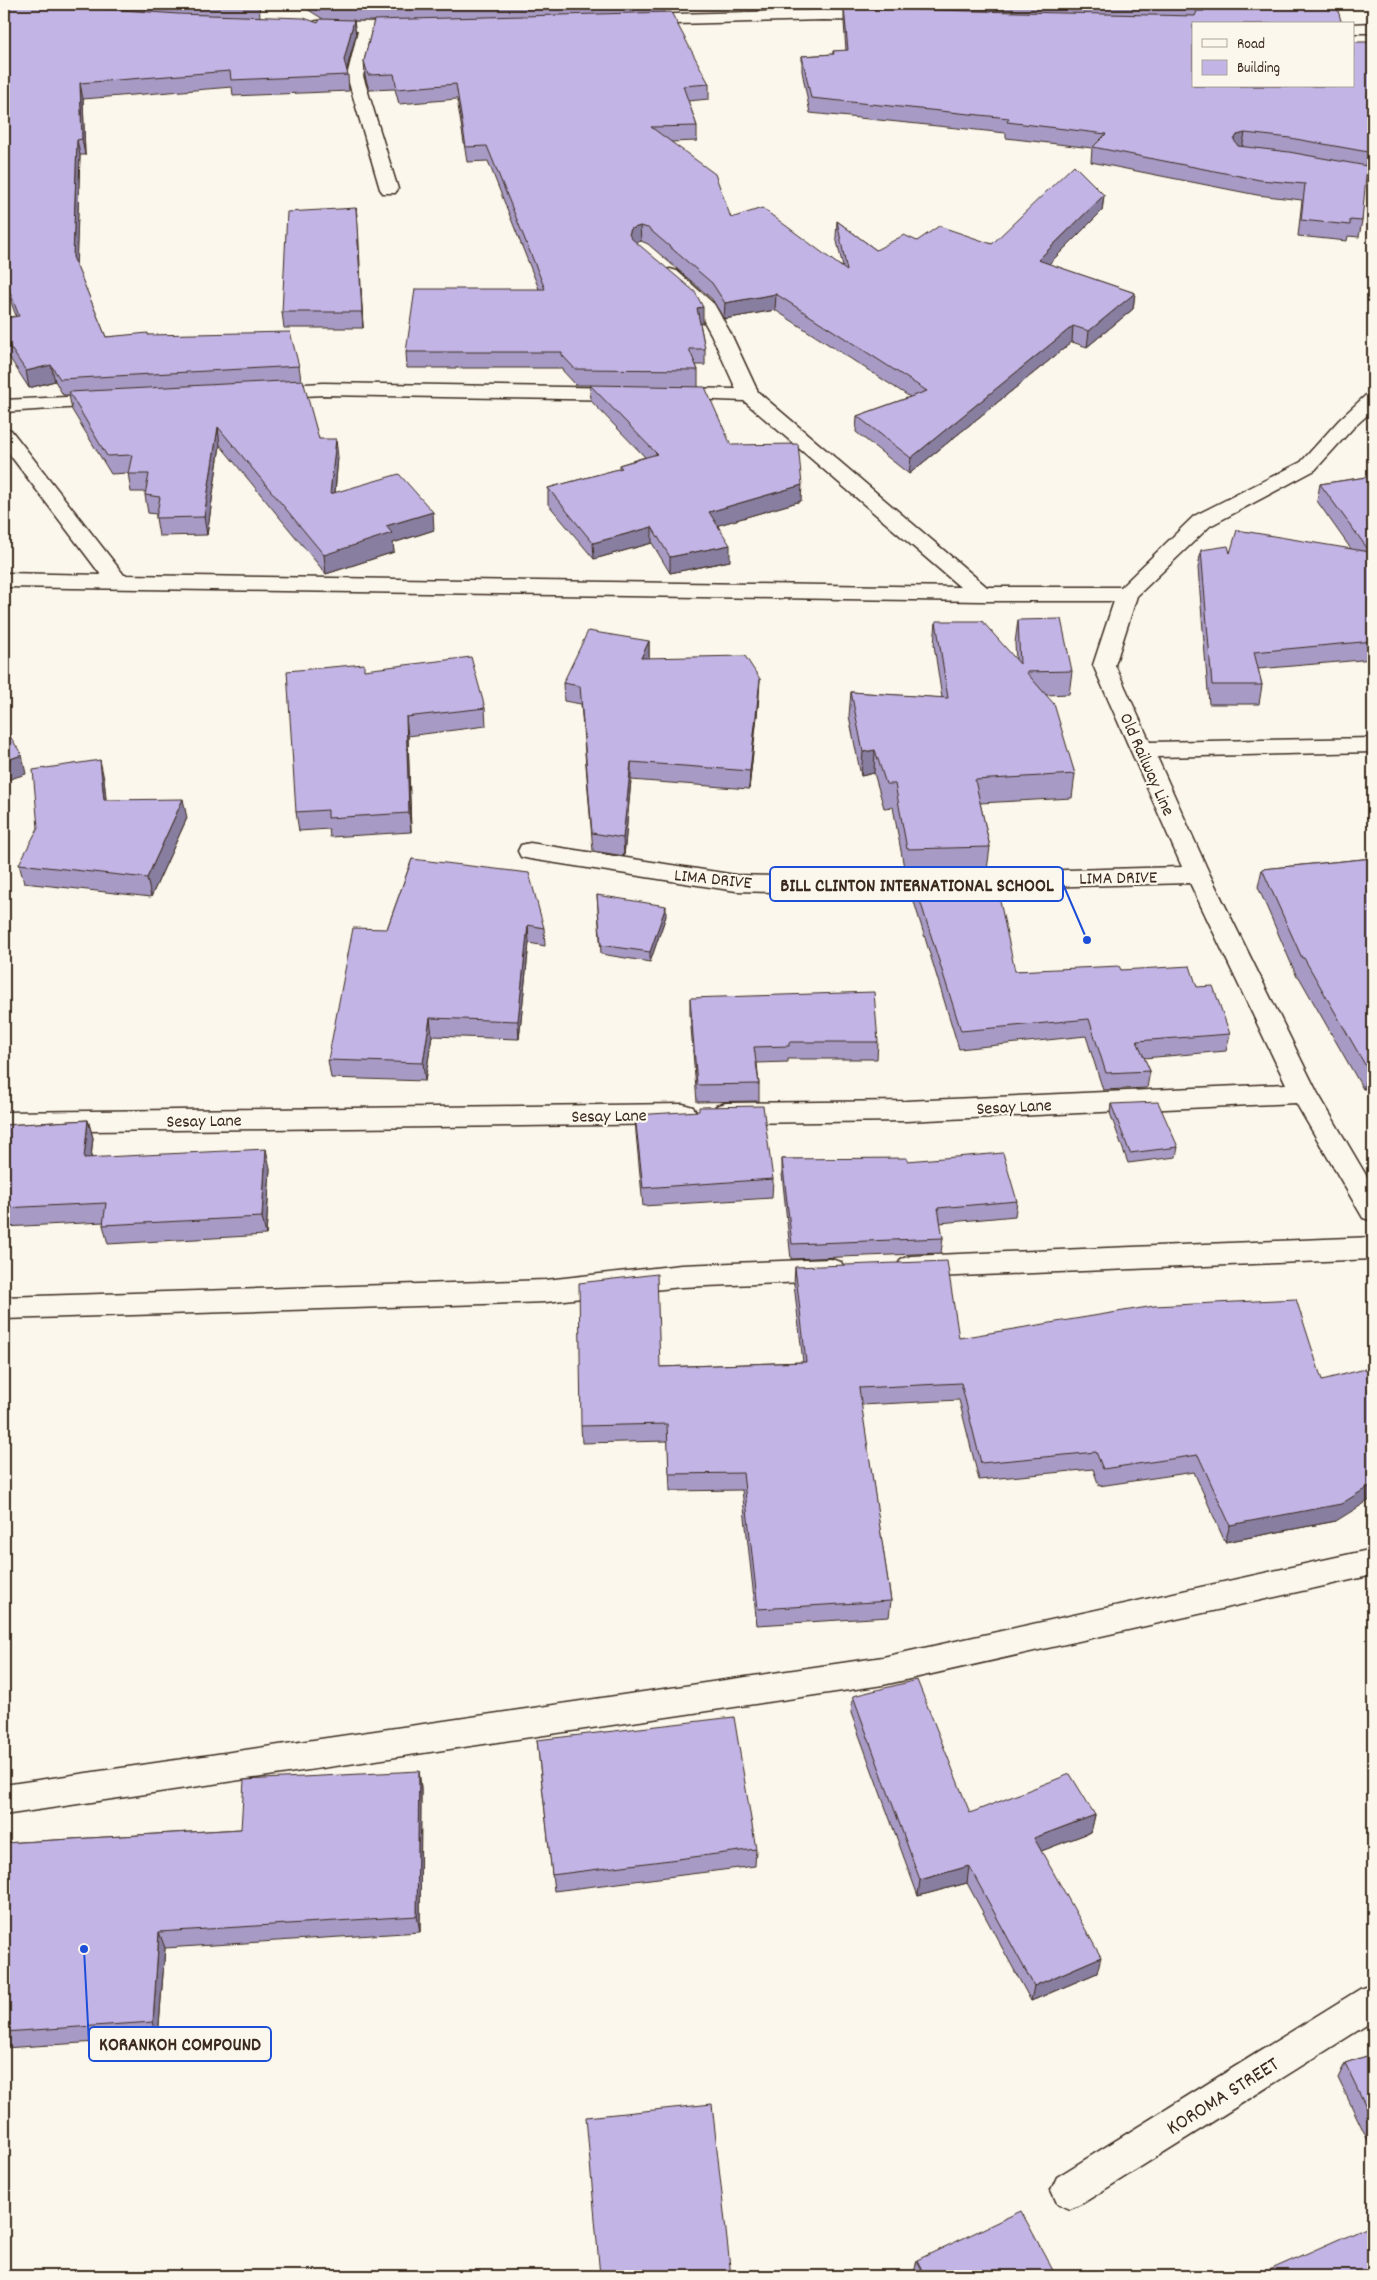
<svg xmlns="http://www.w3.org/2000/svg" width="1377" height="2280" font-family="Dekko,sans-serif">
<rect width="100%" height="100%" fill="#fbf7ec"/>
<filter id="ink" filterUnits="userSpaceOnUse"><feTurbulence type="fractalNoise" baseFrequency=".02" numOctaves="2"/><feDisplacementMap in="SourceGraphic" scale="10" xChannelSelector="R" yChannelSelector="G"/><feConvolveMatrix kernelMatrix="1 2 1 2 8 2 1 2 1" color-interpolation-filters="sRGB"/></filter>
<g filter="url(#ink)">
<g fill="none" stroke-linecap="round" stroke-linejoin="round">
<defs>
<g id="street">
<polygon points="823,10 881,11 887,13 889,16 887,19 881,21 823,20 637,25 631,23 629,20 631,17 637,15"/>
<polygon points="317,21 409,22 415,23 417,27 415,31 374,32 363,76 398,189 395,193 383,193 380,189 347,76 358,31 311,29 309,26 311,23"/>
<polygon points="1373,23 1373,33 1353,33 1353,24 1350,24"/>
<polygon points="1330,163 1373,171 1373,181 1324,172 1321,168 1324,164"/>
<polygon points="670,269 677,271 714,304 731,334 758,392 987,587 1121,587 1194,516 1301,462 1339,420 1366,395 1373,393 1373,410 1353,428 1315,470 1210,526 1137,596 1115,665 1150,742 1373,738 1373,752 1157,757 1210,875 1317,1092 1373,1187 1373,1221 1363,1218 1296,1103 906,1121 726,1123 716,1120 712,1113 716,1106 726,1103 906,1101 1286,1084 1190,883 807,893 736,891 530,859 521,857 518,851 521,845 530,843 736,875 807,877 1182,867 1093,665 1114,601 981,601 4,587 4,573 101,575 4,447 4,428 11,430 124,575 960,587 744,401 665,398 662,394 665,390 672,388 736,389 711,334 696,307 661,275 663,271"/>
<polygon points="323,383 627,388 634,390 637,394 634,398 627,400 323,395 267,398 260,396 257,392 260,388 267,386"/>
<polygon points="107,395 114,397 117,401 114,405 4,412 4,400"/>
<polygon points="683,1104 693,1107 697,1114 693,1121 683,1124 4,1132 4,1112"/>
<polygon points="1373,1237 1373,1259 911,1278 901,1275 897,1267 901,1259 911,1256"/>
<polygon points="831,1259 841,1262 845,1270 841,1278 831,1281 681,1287 546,1302 4,1319 4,1297 546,1280 681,1265"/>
<polygon points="1373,1549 1373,1575 883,1685 4,1815 4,1785 883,1657"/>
<polygon points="1373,1984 1373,2021 1083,2203 1070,2209 1057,2203 1051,2190 1057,2177 1360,1989"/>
</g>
</defs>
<use href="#street" stroke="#3b2a1e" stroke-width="3"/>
<use href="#street" fill="#fbf7ec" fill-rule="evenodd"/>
</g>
<g fill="#a79bc5" stroke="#3b2a1e">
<polygon points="4,4 259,4 260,17 318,23 323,19 299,4 664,4 664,12 709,84 709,99 688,101 697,126 697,141 671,142 731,218 843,267 836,237 837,221 876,250 917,241 992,244 1104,195 1102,211 1049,264 1135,293 1133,309 1087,347 1072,342 909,474 856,432 857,416 910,397 775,310 724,319 712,299 648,244 641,241 636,243 703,323 700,323 705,349 705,365 696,365 698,370 698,386 731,445 801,501 718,525 730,561 670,573 652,543 594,559 548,504 548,488 619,469 619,465 645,457 591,401 590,385 576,385 563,371 562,368 407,368 406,352 539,289 488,161 467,162 457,99 399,104 395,89 369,90 365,76 364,61 374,21 354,21 356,35 346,70 348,75 349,91 233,96 232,87 83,99 85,155 80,155 76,265 106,337 148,335 299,366 301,380 319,439 338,457 335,493 434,530 393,543 394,552 326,574 220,445 207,535 159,536 156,518 156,514 148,513 145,495 146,492 131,492 128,473 111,474 72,410 69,395 63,395 55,381 29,388 4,349 4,318 16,316 4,283"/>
<polygon points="842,4 1336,4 1193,86 1373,42 1373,158 1367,158 1365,166 1362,221 1359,237 1348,236 1347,241 1298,236 1302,200 1257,195 1091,162 1092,148 1006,138 1006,133 810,113 802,71 802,56 833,54 833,51 846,51 844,22 844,9 843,9"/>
<polygon points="356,208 363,328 284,328 282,312"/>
<polygon points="1373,476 1373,659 1258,669 1262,685 1259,704 1209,704 1198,568 1201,550 1230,553 1351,549 1317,501 1320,484"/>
<polygon points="1018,620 1072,671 1069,694 1046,695 1075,774 1072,798 980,803 990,847 987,870 905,873 893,807 884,808 874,773 861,776 849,716 851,692 942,698 934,645 936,621 1016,660 1015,643"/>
<polygon points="649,641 649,658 759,697 749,789 631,780 624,856 593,851 581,704 564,701 563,683"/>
<polygon points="364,670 485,708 486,726 408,736 411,832 330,837 329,829 299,831 296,812"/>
<polygon points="104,779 106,800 187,818 151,897 24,883 19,864"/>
<polygon points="1373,858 1373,1087 1363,1089 1299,977 1297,977 1258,887 1262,869"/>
<polygon points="412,859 544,928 545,946 529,943 519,1039 432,1036 425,1081 331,1078 328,1060 387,929"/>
<polygon points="912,875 1015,971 1121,970 1197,987 1230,1034 1226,1051 1144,1058 1150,1071 1147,1088 1103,1090 1086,1036 959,1049 911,892"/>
<polygon points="597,895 666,916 650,962 601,954"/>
<polygon points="690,998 878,1042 877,1059 788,1059 788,1062 757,1063 759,1084 759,1101 697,1102 690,1015"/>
<polygon points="1111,1104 1178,1147 1176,1157 1128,1163 1110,1113"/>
<polygon points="635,1115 773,1179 772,1198 643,1206 636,1133"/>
<polygon points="88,1120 93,1138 91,1158 270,1168 266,1235 108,1244 103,1225 104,1222 4,1227 4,1125"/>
<polygon points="782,1159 907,1161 1017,1201 1015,1216 940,1223 943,1238 941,1253 791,1259 782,1174"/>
<polygon points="795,1267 959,1338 1336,1521 1225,1542 1194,1472 1099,1486 1093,1469 979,1480 959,1400 861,1405 891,1601 889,1617 757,1625 742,1490 670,1491 668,1441 582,1443 581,1426 660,1367 803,1362 794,1284"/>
<polygon points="853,1696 970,1813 1095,1815 1091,1832 1041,1851 1097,1973 1031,2001 967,1883 918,1896 851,1713"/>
<polygon points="537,1740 756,1849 755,1866 554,1891"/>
<polygon points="419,1771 421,1788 420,1932 165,1948 158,2038 4,2048 4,1843 241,1829"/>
<polygon points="1373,2054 1373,2151 1338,2078 1345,2063"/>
<polygon points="917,2260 1056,2276 916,2276 914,2273"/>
</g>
<g fill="#887ea0" stroke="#3b2a1e">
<polygon points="354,20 356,35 345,76 344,60"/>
<polygon points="80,83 83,99 85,155 82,139"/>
<polygon points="1245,133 1242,148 1234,150 1234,140 1237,135"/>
<polygon points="77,140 80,155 76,273 73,257"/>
<polygon points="1104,195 1102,211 1037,276 1038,260"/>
<polygon points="356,208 358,223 363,328 362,312"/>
<polygon points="640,226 641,241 631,244 629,234 631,229"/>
<polygon points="1135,293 1133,309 1087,347 1089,331"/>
<polygon points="776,294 775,310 724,319 725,303"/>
<polygon points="703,307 703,323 697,324 697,308"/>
<polygon points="1073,326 1072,342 909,474 911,458"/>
<polygon points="51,365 55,381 29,388 26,371"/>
<polygon points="218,427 220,445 207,535 204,517"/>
<polygon points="336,439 338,457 333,513 330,494"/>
<polygon points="802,485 801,501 709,528 709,512"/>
<polygon points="433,512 434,530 393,543 394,552 326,574 324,555 386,526"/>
<polygon points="652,527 652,543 594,559 593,543"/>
<polygon points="730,545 730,561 670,573 670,557"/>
<polygon points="649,641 649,659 641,658"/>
<polygon points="760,679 759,697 749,789 750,771"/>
<polygon points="406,717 408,736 411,832 409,813"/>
<polygon points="875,750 874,773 861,776 863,752"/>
<polygon points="22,755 26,774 4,781 4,761"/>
<polygon points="100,760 104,779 108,819 104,800"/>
<polygon points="631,762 631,780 624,856 623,838"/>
<polygon points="183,799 187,818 151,897 147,878"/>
<polygon points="666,906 666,916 650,962 650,952"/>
<polygon points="528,925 529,943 519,1039 518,1021"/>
<polygon points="430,1018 432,1036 425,1081 423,1063"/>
<polygon points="1373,1069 1373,1087 1363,1089 1368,1070"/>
<polygon points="88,1120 93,1138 89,1177 84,1158"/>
<polygon points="266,1149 270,1168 266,1235 262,1217"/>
<polygon points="1373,1484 1373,1498 1336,1521 1225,1542 1230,1525"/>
<polygon points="419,1771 421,1788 420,1932 417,1916"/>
<polygon points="1095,1815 1091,1832 1031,1855 1034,1838"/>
<polygon points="969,1866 967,1883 918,1896 920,1880"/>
<polygon points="159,1932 165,1948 158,2038 153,2022"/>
<polygon points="1101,1957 1097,1973 1031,2001 1034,1986"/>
</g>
<g fill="#c2b4e5" stroke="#3b2a1e">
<polygon points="4,4 40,4 178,14 304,18 318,23 320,19 354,20 344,60 348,75 231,80 230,71 80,83 82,139 77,140 73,257 106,337 148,333 148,335 290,332 299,366 60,379 51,365 26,371 4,338 4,318 19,316 4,276"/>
<polygon points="321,4 460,4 366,6 323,5"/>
<polygon points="1199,4 1336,4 1342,24 1193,24 1193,86 1353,86 1353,42 1373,42 1373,143 1369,142 1368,152 1290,138 1245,133 1237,135 1234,140 1238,146 1289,152 1367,166 1362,221 1350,220 1350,225 1301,220 1305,184 1260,180 1093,147 1106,134 1007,122 1009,118 811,98 802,56 834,54 833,51 848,50 844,8 1195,16 1197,11 1204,11 1202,5"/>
<polygon points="671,12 709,84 683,86 697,126 651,127 715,174 731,218 762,208 847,271 837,221 876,250 904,235 917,241 939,226 992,244 1074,165 1104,195 1038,260 1135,293 1089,331 1073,326 911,458 857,416 927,391 776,294 725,303 712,283 648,228 640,226 631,229 629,234 631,238 695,292 703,307 697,308 705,349 689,349 698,370 575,369 562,355 562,352 406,352 415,289 545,289 487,146 466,147 456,84 397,89 394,74 368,75 364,61 374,20"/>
<polygon points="356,208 362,312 282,312 287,212"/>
<polygon points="303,380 319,439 336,439 330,494 399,474 433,512 386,526 392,533 324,555 218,427 204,517 156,518 160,497 145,495 149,474 128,474 132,455 107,456 69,392"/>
<polygon points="590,385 705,387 731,445 798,444 802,485 709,512 730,545 670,557 652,527 593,543 548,488 622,468 619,465 657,454"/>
<polygon points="1373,476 1373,641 1254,652 1262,685 1212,685 1201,550 1228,546 1230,553 1237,530 1370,552 1320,484"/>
<polygon points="1061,619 1072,671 1026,672 1054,704 1075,774 975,780 990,847 907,849 895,784 886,784 875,750 863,752 851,692 948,698 936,621 982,621 1020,664 1018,620"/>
<polygon points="588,631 649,641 641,658 745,656 760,679 750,771 631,762 623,838 592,833 580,686 563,683"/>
<polygon points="471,657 485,708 406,717 409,813 328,818 328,810 296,812 287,671 364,664 364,670"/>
<polygon points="4,727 22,755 4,761"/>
<polygon points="100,760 104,800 183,799 147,878 19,864 38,828 33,770"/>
<polygon points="1373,858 1373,1069 1368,1070 1304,958 1302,958 1262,869"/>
<polygon points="412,859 529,873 544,928 528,925 518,1021 430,1018 423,1063 328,1060 353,928 387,929"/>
<polygon points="994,873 1015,971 1119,966 1121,970 1190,966 1197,987 1213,986 1230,1034 1137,1041 1150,1071 1106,1073 1089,1019 961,1031 912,875"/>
<polygon points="597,895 666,906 650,952 601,945"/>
<polygon points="874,992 878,1042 789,1042 789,1046 754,1047 759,1084 697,1085 690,998"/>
<polygon points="1158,1102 1178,1147 1130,1153 1111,1104"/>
<polygon points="763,1106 773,1179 643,1188 635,1115 699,1111 699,1107"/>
<polygon points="88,1120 84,1158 266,1149 262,1217 103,1225 106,1203 4,1208 4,1125"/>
<polygon points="1003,1153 1017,1201 938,1208 943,1238 792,1244 782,1159 907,1158 907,1161"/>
<polygon points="947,1261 959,1338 1154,1306 1296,1299 1322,1380 1373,1367 1373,1484 1341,1504 1230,1525 1198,1455 1103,1469 1096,1452 981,1463 961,1383 859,1388 891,1601 758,1609 743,1473 669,1474 667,1424 581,1426 579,1283 657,1274 660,1367 806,1362 795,1267"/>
<polygon points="917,1680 970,1813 1070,1774 1095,1815 1034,1838 1101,1957 1034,1986 969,1866 920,1880 853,1696"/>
<polygon points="734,1717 756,1849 552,1875 537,1740"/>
<polygon points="419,1771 417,1916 159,1932 153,2022 4,2032 4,1843 241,1829 244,1780"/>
<polygon points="1373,2054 1373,2121 1345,2063"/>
<polygon points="712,2104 731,2276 600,2276 586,2117"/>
<polygon points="1021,2211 1056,2276 925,2276 917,2260"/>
<polygon points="1373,2224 1373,2276 1256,2276"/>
</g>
</g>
<g text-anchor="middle" stroke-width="4.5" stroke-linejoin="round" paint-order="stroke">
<g font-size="18" fill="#3b2a1e" stroke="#fbf7ec">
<text transform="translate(1148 764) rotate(66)" y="6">Old Railway Line</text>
<text transform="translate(1118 877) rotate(-1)" y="6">LIMA DRIVE</text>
<text transform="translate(713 878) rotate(6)" y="6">LIMA DRIVE</text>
<text transform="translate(1014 1106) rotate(-3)" y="6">Sesay Lane</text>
<text transform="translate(609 1115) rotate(-1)" y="6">Sesay Lane</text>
<text transform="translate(204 1120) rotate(-1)" y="6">Sesay Lane</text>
</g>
<g font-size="21" fill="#3b2a1e" stroke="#fbf7ec">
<text transform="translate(1222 2095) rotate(-32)" y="7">KOROMA STREET</text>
</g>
</g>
<path fill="none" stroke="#1d4ed8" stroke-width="2" d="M1087 940L1063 884M84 1949L89 2044"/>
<g fill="#1d4ed8" stroke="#fbf7ec" stroke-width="2">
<circle cx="1087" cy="940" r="5"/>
<circle cx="84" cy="1949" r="5"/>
</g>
<g fill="#fbf7ec" stroke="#1d4ed8" stroke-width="2">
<rect x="770" y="867" width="293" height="34" rx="5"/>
<rect x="89" y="2027" width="182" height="34" rx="5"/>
</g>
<g font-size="19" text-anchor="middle" font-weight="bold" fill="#3b2a1e">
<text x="917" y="891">BILL CLINTON INTERNATIONAL SCHOOL</text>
<text x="180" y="2050">KORANKOH COMPOUND</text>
</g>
<rect width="1377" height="2280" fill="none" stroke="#fbf7ec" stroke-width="20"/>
<rect x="10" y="10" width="1357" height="2260" fill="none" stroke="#3b2a1e" stroke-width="2" filter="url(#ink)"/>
<rect x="1192" y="22" width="162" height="65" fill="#fbf7ec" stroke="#aea59a"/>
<rect x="1202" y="39" width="25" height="8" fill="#fbf7ec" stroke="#aea59a"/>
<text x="1237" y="48" font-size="15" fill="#3b2a1e">Road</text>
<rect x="1202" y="60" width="25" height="15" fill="#c2b4e5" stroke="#aea59a"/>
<text x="1237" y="72" font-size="15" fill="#3b2a1e">Building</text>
</svg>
